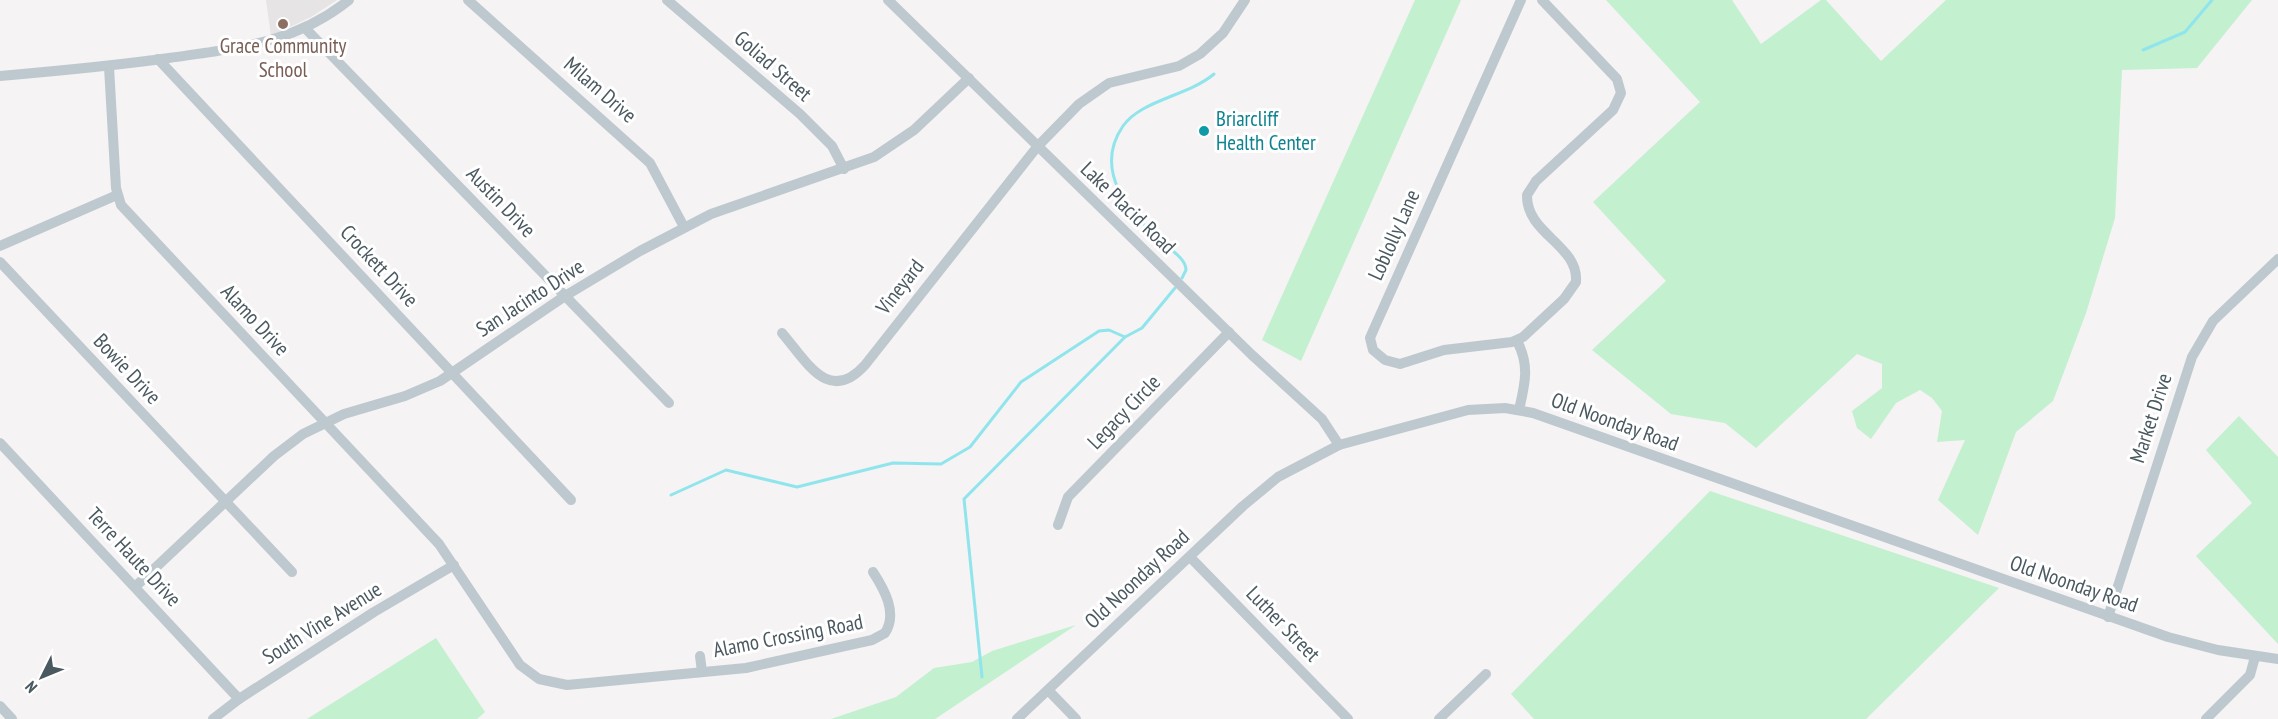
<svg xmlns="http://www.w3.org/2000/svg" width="2278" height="719" font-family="'PT Sans Narrow',sans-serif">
<rect width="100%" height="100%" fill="#f5f3f3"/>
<polygon fill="#e6e4e5" points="266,0 337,0 311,17 271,36"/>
<g fill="#c3f0cf">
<polygon points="1415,0 1461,0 1301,361 1262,340"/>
<polygon points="1606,0 1732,0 1761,44 1821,0 1826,0 1881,61 1946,0 2252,0 2197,68 2122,70 2115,218 2086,313 2053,401 2016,432 1978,535 1938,500 1965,440 1937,442 1942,411 1932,398 1920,390 1896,403 1871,439 1857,428 1852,411 1882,388 1882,364 1857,354 1756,448 1725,423 1671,414 1592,350 1666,281 1593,202 1700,102"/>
<polygon points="2239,416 2278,457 2278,644 2196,556 2252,503 2206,450"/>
<polygon points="1710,491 1999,588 1866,719 1534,719 1511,694"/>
<polygon points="1076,625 935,719 831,719 896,697 934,668 972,662 992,651"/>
<polygon points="436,638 485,712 477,719 307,719"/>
</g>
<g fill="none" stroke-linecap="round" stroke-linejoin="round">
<g stroke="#90e5ed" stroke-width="3">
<polyline points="2143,50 2185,32 2212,0"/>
<path d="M1182,278L1186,270C1186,259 1171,250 1163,243C1130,214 1092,171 1123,126C1141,100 1188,96 1214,74"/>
<polyline points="671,495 726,470 797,487 893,463 941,464 970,447 1021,382 1099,331 1109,330 1125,337"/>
<polyline points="982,677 964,499 1125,337 1142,328 1175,288"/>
</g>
<g stroke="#bec9cf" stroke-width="10">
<polyline points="468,0 650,163 684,227"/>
<polyline points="667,0 800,114 832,146 844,169"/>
<polyline points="888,0 1252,355 1322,419 1339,445"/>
<path d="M1521,0L1373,331L1370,338L1373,350L1385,360L1400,364L1444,350L1512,342L1523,337L1564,299L1576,282C1579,245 1526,234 1527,195L1536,181L1613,110L1621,93L1617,79L1542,0"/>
<polyline points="305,28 669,403"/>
<polyline points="158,59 571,500"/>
<path d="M109,67L116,188L121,205L439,544L520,665L539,679L567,685L746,668L872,640L885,633C898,613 884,589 873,572"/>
<path d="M0,76C57,71 113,66 169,58C237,48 294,44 349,0"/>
<polyline points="0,246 117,195"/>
<polyline points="0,262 292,572"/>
<path d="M782,333C807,362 829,405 865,365L1037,147L1079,104L1109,83L1179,66L1200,54L1223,33L1245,0"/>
<path d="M1517,341C1530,365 1525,384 1519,410"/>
<polyline points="0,443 239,699"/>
<polyline points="1058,525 1068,497 1229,332"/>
<polyline points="1190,557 1348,719"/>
<polyline points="136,586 274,456 303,434 344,414 405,396 440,381 565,296 640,251 711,214 874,157 914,130 969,78"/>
<polyline points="2108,617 2192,357 2213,321 2278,259"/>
<polyline points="700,656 702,672"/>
<polyline points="1048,690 1076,719"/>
<polyline points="0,706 12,719"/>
<polyline points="213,719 239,699 374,612 454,565"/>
<polyline points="1017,719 1243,506 1278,477 1339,445 1468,410 1505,408 1533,413 2168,637 2218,650 2278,659"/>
<polyline points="1439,719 1486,674"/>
<polyline points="2206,719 2250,675 2255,657"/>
</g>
</g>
<circle fill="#8d6e63" stroke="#fff" stroke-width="2" cx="283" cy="24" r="6"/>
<circle fill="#0f9aa8" stroke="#fff" stroke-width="2" cx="1204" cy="131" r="6"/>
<g text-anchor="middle" stroke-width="6" stroke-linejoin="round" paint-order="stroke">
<g font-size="21" fill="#785e54" stroke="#fff">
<text x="283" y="53">Grace Community<tspan x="283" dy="24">School</tspan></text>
</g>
<g font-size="21" fill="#4a5960" stroke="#fff">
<text transform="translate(773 66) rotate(41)" y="7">Goliad Street</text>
<text transform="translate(600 90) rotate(41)" y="7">Milam Drive</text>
<text transform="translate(501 202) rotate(46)" y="7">Austin Drive</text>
<text transform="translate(1128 208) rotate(44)" y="7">Lake Placid Road</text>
<text transform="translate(1394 235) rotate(-66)" y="7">Loblolly Lane</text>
<text transform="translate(379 266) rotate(47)" y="7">Crockett Drive</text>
<text transform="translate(900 287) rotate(-52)" y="7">Vineyard</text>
<text transform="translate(530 298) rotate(-33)" y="7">San Jacinto Drive</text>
<text transform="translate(255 320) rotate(47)" y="7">Alamo Drive</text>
<text transform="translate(127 369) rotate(47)" y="7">Bowie Drive</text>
<text transform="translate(1124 412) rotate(-46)" y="7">Legacy Circle</text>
<text transform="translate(2151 418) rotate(-72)" y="7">Market Drive</text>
<text transform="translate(1615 422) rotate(20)" y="7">Old Noonday Road</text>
<text transform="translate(134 557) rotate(47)" y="7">Terre Haute Drive</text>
<text transform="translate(1137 579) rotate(-43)" y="7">Old Noonday Road</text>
<text transform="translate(2074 584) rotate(19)" y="7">Old Noonday Road</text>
<text transform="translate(322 623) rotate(-32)" y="7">South Vine Avenue</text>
<text transform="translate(1283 624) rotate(46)" y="7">Luther Street</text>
<text transform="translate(788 636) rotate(-11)" y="7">Alamo Crossing Road</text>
</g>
<g font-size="21" fill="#0d838f" stroke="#fff" text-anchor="start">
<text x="1216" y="126">Briarcliff<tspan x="1216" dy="24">Health Center</tspan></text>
</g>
</g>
<g transform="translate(42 677) rotate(227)" stroke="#ffffff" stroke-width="4.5" paint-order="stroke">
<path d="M0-4.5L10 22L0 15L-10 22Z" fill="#4a5960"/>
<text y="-9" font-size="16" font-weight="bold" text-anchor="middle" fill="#4a5960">N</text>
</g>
</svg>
